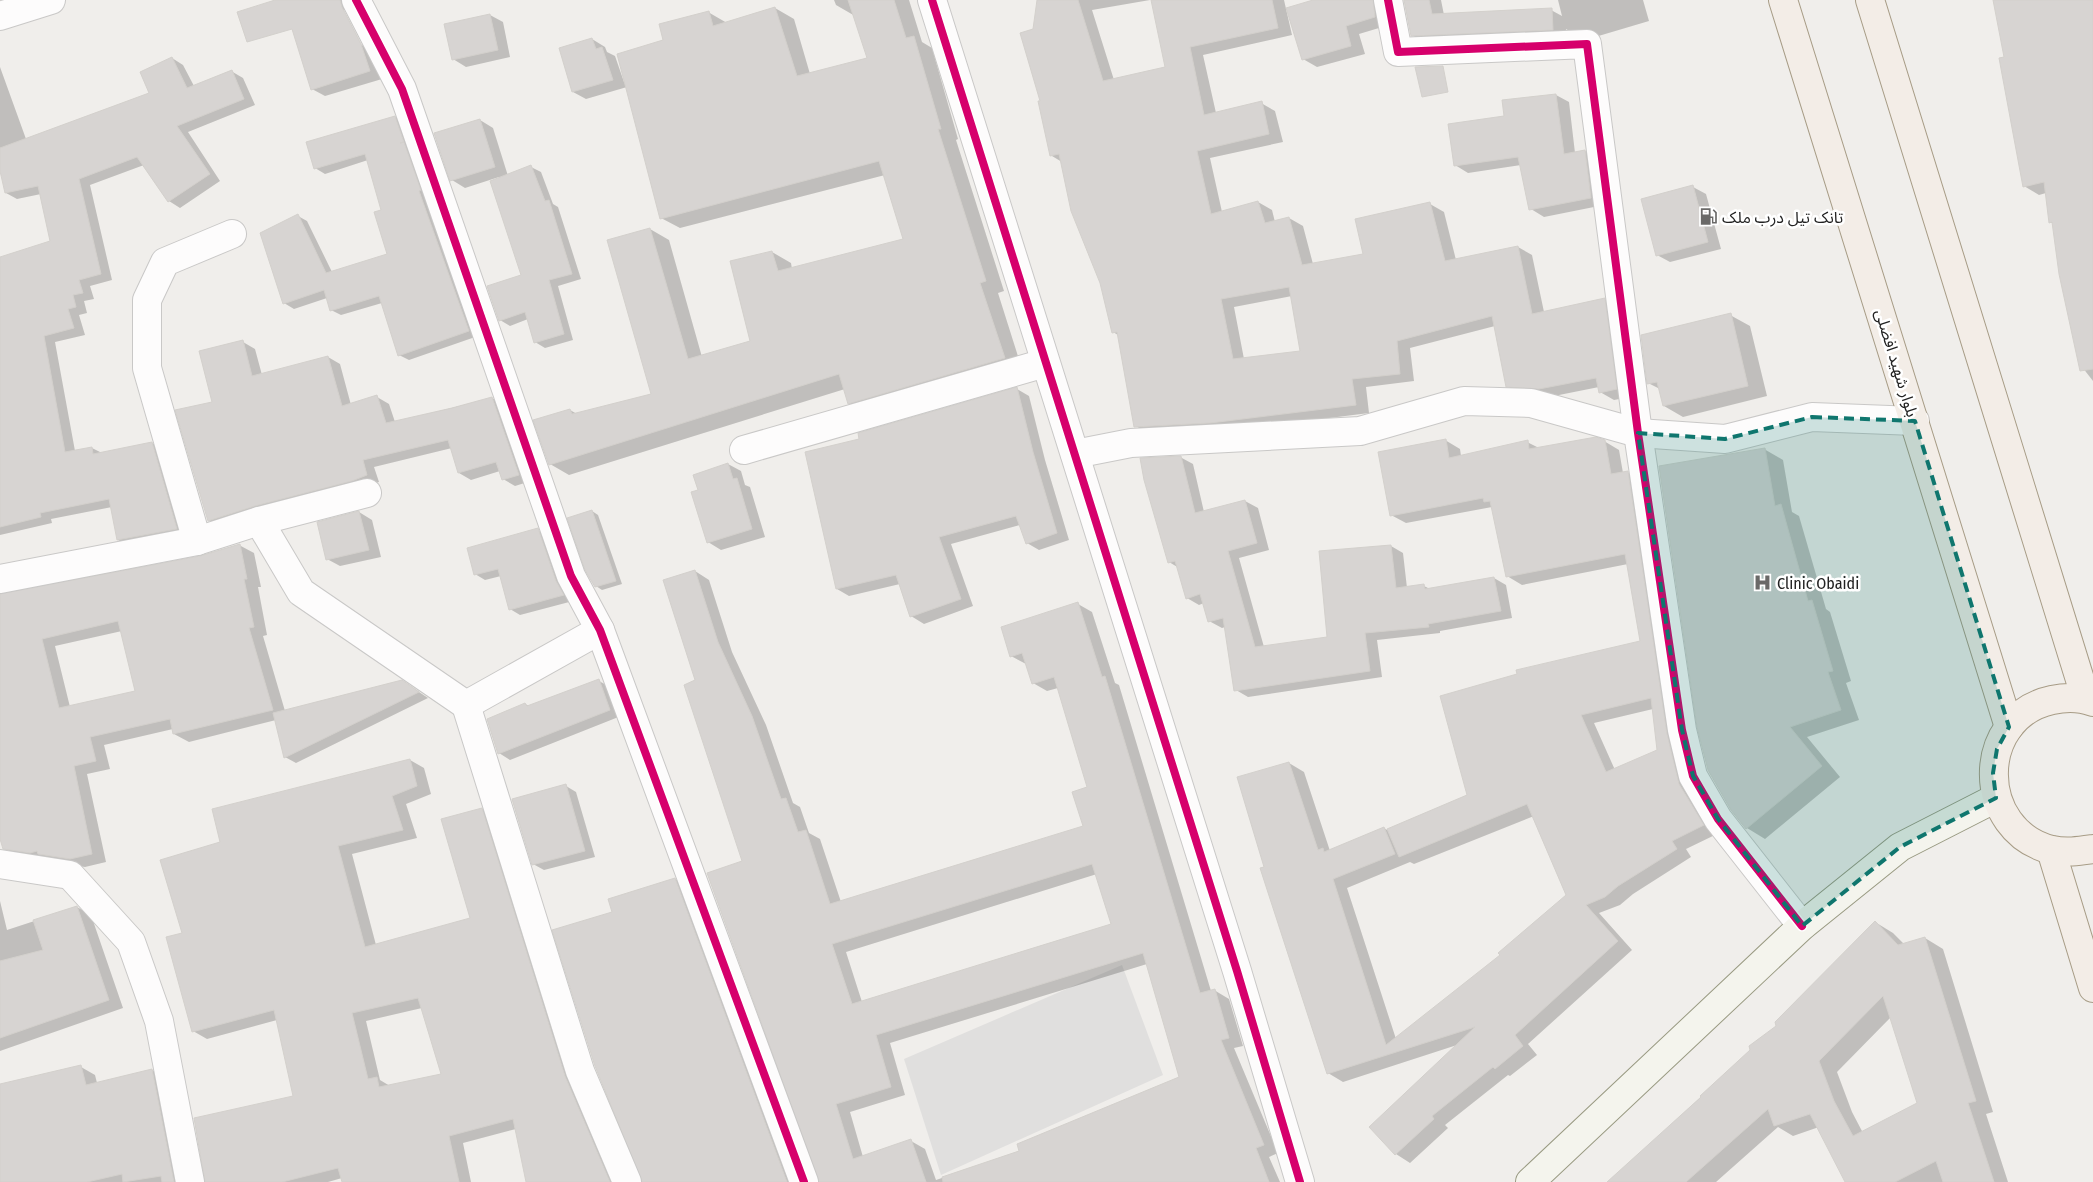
<svg xmlns="http://www.w3.org/2000/svg" width="2093" height="1182" font-family="'Fira Sans Condensed','Noto Sans Arabic',sans-serif">
<rect width="100%" height="100%" fill="#f0eeeb"/>
<polygon fill="#e0dfde" points="1122,965 1163,1075 941,1175 904,1059"/>
<g fill="#0003" fill-rule="evenodd">
<polygon points="288,0 356,0 353,7 307,24"/>
<polygon points="834,0 909,0 922,42 932,48 958,139 956,140 1004,291 998,293 1022,369 868,413 849,403 845,389 569,475 550,464 570,410 577,414 653,395 650,229 669,240 702,357 751,342 772,252 791,263 792,269 905,240 885,175 680,228 661,218 627,87 586,99 573,92 592,39 605,47 607,52 615,56 624,82 665,41 708,12 727,23 775,8 794,19 810,74 869,59 855,16 836,5"/>
<path d="M1038,0H1150L1092,10L1114,80L1167,68L1164,0H1284L1292,35L1203,55L1216,113L1261,103L1275,111L1283,142L1210,158L1222,212L1258,202L1272,210L1275,222L1289,218L1303,226L1313,264L1364,255L1430,204L1444,212L1456,260L1518,247L1532,255L1544,312L1604,299L1618,308L1630,397L1614,400L1600,392L1599,387L1554,396L1521,394L1507,386L1495,326L1410,348L1414,381L1366,387L1369,413L1225,431L1150,435L1136,426L1118,335L1113,332L1102,283L1062,162L1052,156L1041,102L1034,30ZM1292,296L1302,352L1244,359L1234,307Z"/>
<polygon points="1317,0 1389,0 1389,25 1359,34 1365,54 1317,67 1303,59"/>
<polygon points="1405,0 1441,0 1444,15 1551,10 1562,16 1558,0 1643,0 1649,21 1585,40 1566,29 1566,37 1426,43 1412,35"/>
<polygon points="1995,0 2093,0 2093,381 2079,363 2054,224 2050,222 2046,193 2039,195 2024,186 2005,58"/>
<polygon points="490,15 503,22 510,57 466,67 453,59"/>
<polygon points="360,44 373,51 382,79 325,96 312,89"/>
<polygon points="172,58 183,65 194,86 231,71 243,78 255,105 188,132 220,181 180,208 169,201 144,165 90,185 112,280 90,286 94,299 84,301 87,313 79,315 85,335 55,342 75,451 92,448 102,453 152,443 163,450 188,535 130,546 118,540 112,507 51,519 52,523 0,535 0,258 52,242 41,194 17,199 6,193 0,166 0,67 26,139 151,93"/>
<polygon points="1556,95 1569,102 1575,153 1585,151 1598,159 1604,205 1544,217 1531,209 1521,165 1468,173 1455,165 1505,117 1503,101"/>
<polygon points="395,117 404,123 478,336 409,360 399,355 382,303 341,315 331,310 327,298 294,309 284,303 298,216 307,221 332,272 388,255 383,211 368,160 325,174 315,168"/>
<polygon points="480,120 493,128 508,176 531,167 541,172 553,204 558,207 581,279 558,286 573,340 545,348 535,342 528,319 510,326 500,320 522,276 499,177 465,188 452,180"/>
<polygon points="1693,187 1706,194 1721,249 1670,262 1657,255"/>
<polygon points="1730,315 1750,326 1767,396 1683,417 1664,406 1660,389 1648,383"/>
<polygon points="243,342 255,349 262,375 328,357 340,364 351,405 377,397 389,404 395,422 492,398 504,405 531,481 515,486 503,479 500,471 471,480 459,473 452,448 374,467 379,482 268,512 221,527 209,520 213,403"/>
<polygon points="1017,389 1029,396 1045,460 1069,540 1039,550 1027,543 1020,525 951,544 973,606 924,624 911,616 900,584 849,596 837,589 861,440"/>
<path d="M1445,440L1460,449L1461,456L1527,442L1539,448L1604,441L1619,450L1623,473H1628L1642,481L1717,834L1686,849L1691,857L1633,894L1620,905L1599,913L1632,950L1528,1044L1537,1055L1510,1076L1508,1075L1445,1125L1448,1128L1410,1163L1396,1154L1457,1045L1343,1082L1328,1073L1266,868L1289,763L1304,772L1330,851L1384,828L1387,830L1469,796L1642,642L1628,564L1522,585L1507,576L1492,507L1406,523L1391,515ZM1653,709L1658,751L1615,770L1594,723ZM1534,816L1568,895L1501,955L1396,1039L1347,888L1410,862L1414,864Z"/>
<polygon points="1764,449 1783,460 1792,512 1799,516 1826,609 1830,612 1851,681 1846,683 1859,720 1807,737 1840,777 1765,839 1747,828"/>
<polygon points="1180,457 1193,464 1204,512 1245,501 1258,508 1269,550 1239,558 1264,647 1329,638 1391,546 1403,553 1407,588 1424,586 1430,589 1494,578 1506,585 1512,618 1440,631 1440,633 1377,640 1382,677 1248,697 1236,690 1225,627 1222,628 1209,621 1204,603 1199,605 1187,598 1179,568 1169,562"/>
<polygon points="728,464 741,471 745,485 750,487 765,537 721,550 708,542 699,491"/>
<polygon points="592,511 598,515 622,584 602,590 596,586"/>
<polygon points="359,512 372,520 381,557 340,566 327,559"/>
<polygon points="537,530 547,536 573,601 520,615 510,609 501,576 485,580 475,574"/>
<path d="M239,545L254,553L261,587H258L267,635L263,636L285,711L413,688L428,698L296,763L285,757L276,720L189,742L174,734L173,729L104,745L110,769L87,774L106,862L85,867L19,856L4,848L0,835V596L200,558ZM122,631L136,692L70,707L55,646Z"/>
<path d="M695,571L709,580L732,652L766,725L793,803L800,807L809,833L820,839L841,902L1085,827L1088,788L1058,688L1047,691L1033,683L1026,664L1011,656L1078,604L1092,612L1115,683L1119,685L1211,991L1214,990L1229,999L1243,1046L1234,1048L1278,1153L1269,1157L1280,1182H820L744,862L697,681ZM1097,874L1112,925L862,1002L846,952ZM1147,964L1181,1077L1021,1151L936,1180L925,1149L911,1141L863,1157L850,1112L905,1095L890,1043Z"/>
<polygon points="599,681 610,687 621,716 510,760 499,753 525,704 529,706"/>
<path d="M410,760L424,768L431,794L406,804L417,838L352,854L376,945L471,919L481,809L496,817L620,1182H527L516,1129L463,1143L471,1182H343L342,1178L328,1182H206L294,1097L277,1020L207,1039L193,1031L184,934L222,843ZM422,1008L442,1075L390,1086L380,1080L366,1021Z"/>
<polygon points="566,786 576,792 595,857 544,870 533,864"/>
<polygon points="675,879 689,888 798,1182 644,1182 614,913"/>
<polygon points="0,901 7,930 77,907 91,915 123,1008 0,1051"/>
<path d="M1875,922L1893,933L1904,944L1925,938L1943,949L1993,1112L1986,1114L2008,1182H1847L1819,1127L1793,1136L1778,1127L1716,1182H1610L1777,1026ZM1891,1017L1918,1104L1863,1133L1852,1112L1837,1072Z"/>
<polygon points="81,1067 95,1075 97,1083 152,1070 166,1079 186,1182 0,1182 0,1085"/>
</g>
<g fill="#d7d4d2" stroke="#d3d0cc" fill-rule="evenodd">
<polygon points="275,0 340,0 342,7 361,44 370,71 311,90 292,29 247,42 237,12"/>
<polygon points="848,0 894,0 906,38 914,36 941,129 938,129 986,281 980,283 1005,358 848,404 839,374 549,465 533,420 570,409 572,414 651,394 607,240 650,228 688,359 750,341 730,261 772,251 778,271 903,239 879,161 660,219 617,54 663,40 659,24 709,11 713,26 775,7 797,76 867,58"/>
<path d="M1037,0H1078L1103,81L1165,67L1151,0H1272L1278,28L1190,47L1204,115L1262,101L1269,134L1197,151L1211,214L1258,201L1265,223L1289,217L1302,265L1363,254L1355,219L1430,202L1445,261L1518,246L1532,314L1605,298L1617,389L1599,393L1596,378L1539,389L1506,387L1492,316L1397,341L1400,374L1352,379L1356,405L1210,423L1134,427L1117,332L1112,333L1100,283L1071,211L1059,154L1050,156L1038,101H1040L1020,33L1033,29ZM1289,287L1300,351L1233,359L1221,299Z"/>
<polygon points="1313,0 1373,0 1375,17 1346,26 1351,46 1302,60 1286,8"/>
<polygon points="1404,0 1429,0 1432,14 1552,8 1553,30 1411,36"/>
<polygon points="1993,0 2093,0 2093,369 2080,371 2059,274 2052,222 2049,223 2044,182 2023,187 1999,58 2004,57"/>
<polygon points="490,14 498,50 452,60 444,24"/>
<polygon points="592,38 596,49 602,47 613,80 572,92 559,48"/>
<polygon points="172,57 187,88 232,70 244,99 177,126 210,174 168,202 137,157 79,179 101,274 79,280 83,293 73,295 76,307 68,309 74,328 44,336 65,452 92,447 93,454 152,442 177,529 117,540 109,499 40,513 41,517 0,527 0,257 50,241 38,186 5,193 0,171 0,148 149,93 140,72"/>
<polygon points="1443,66 1448,92 1422,97 1415,67"/>
<polygon points="1556,94 1564,154 1585,150 1591,198 1529,210 1518,157 1454,166 1448,124 1504,116 1502,100"/>
<polygon points="395,116 404,142 400,143 404,142 421,190 419,191 469,331 398,356 379,296 330,311 324,290 283,304 260,233 298,214 326,273 387,254 374,212 381,210 365,154 314,169 306,142"/>
<polygon points="480,119 495,167 450,181 434,133"/>
<polygon points="531,165 545,201 549,200 572,274 549,280 564,334 534,343 525,312 499,321 487,286 521,275 490,181"/>
<polygon points="1693,185 1708,242 1656,256 1641,199"/>
<polygon points="1731,313 1748,386 1663,406 1657,382 1647,384 1641,335"/>
<polygon points="243,340 252,376 328,356 342,406 377,395 386,423 452,408 492,397 519,475 502,480 496,462 458,473 448,440 363,460 367,475 352,481 255,506 208,521 175,410 212,402 199,351"/>
<polygon points="1017,387 1033,452 1057,533 1026,544 1016,516 939,537 961,599 910,617 896,575 836,589 805,452 859,439 858,433"/>
<path d="M1596,437L1605,440L1611,474L1628,471L1667,734L1679,784L1704,825L1672,841L1677,849L1618,886L1605,897L1586,905L1618,941L1515,1035L1523,1046L1495,1069L1493,1067L1432,1116L1434,1119L1395,1155L1369,1127L1475,1027L1327,1074L1260,868L1264,867L1237,777L1289,762L1318,850L1323,848L1324,852L1384,827L1395,854L1333,879L1386,1045L1500,955L1498,953L1566,895L1527,804L1399,857L1387,829L1467,795L1440,696L1517,674L1516,670L1640,641L1625,554L1506,577L1490,501L1484,502L1483,498L1390,516L1378,452L1446,439L1449,458L1528,440L1529,449ZM1651,698L1657,750L1606,772L1581,715Z"/>
<polygon points="1765,448 1775,506 1781,504 1808,601 1812,600 1833,671 1828,672 1841,710 1790,727 1822,766 1746,829 1731,810 1708,770 1697,727 1659,466"/>
<polygon points="1181,456 1195,513 1245,500 1257,543 1228,551 1255,647 1327,637 1319,551 1391,545 1396,588 1424,584 1425,589 1494,577 1501,611 1428,624 1429,627 1365,633 1370,671 1234,691 1223,618 1208,622 1200,594 1186,599 1175,561 1168,563 1144,480 1140,458"/>
<polygon points="728,463 733,479 737,478 752,529 707,543 691,492 698,490 693,475"/>
<polygon points="592,510 616,581 595,587 585,570 567,518"/>
<polygon points="359,511 369,550 326,560 317,522"/>
<polygon points="538,528 556,581 564,595 509,610 498,569 474,575 467,548"/>
<path d="M240,544L247,579H244L254,627L249,628L273,710L173,734L170,719L90,737L96,761L74,766L92,854L70,859L38,854L37,851L30,853L3,849L0,839V594L200,556ZM118,621L135,691L59,708L42,639Z"/>
<path d="M695,570L718,642L752,716L781,799L786,798L798,832L806,830L830,904L1083,826L1072,792L1087,787L1054,677L1032,684L1022,653L1010,657L1001,627L1078,602L1102,677L1105,676L1200,993L1215,989L1229,1038L1221,1040L1264,1145L1256,1148L1269,1182H943L942,1177L1019,1151L1017,1144L1179,1077L1143,953L876,1035L891,1087L836,1104L853,1159L911,1139L926,1182H819L707,873L742,861L684,685L695,680L663,580ZM1092,864L1111,924L852,1004L832,944Z"/>
<polygon points="599,679 610,710 498,754 487,719 525,703 527,706"/>
<polygon points="402,680 419,692 284,758 273,713"/>
<path d="M410,759L417,786L392,796L403,830L338,846L365,947L470,918L441,819L482,808L565,1076L610,1182H526L513,1119L449,1136L459,1182H342L338,1168L282,1182H205L194,1118L293,1096L274,1010L192,1032L166,937L182,933L160,860L220,842L212,809ZM418,998L441,1074L379,1087L377,1077L368,1079L352,1013Z"/>
<polygon points="566,784 585,851 532,865 512,799"/>
<polygon points="675,878 787,1182 642,1182 595,1066 552,930 612,912 608,899"/>
<polygon points="77,906 109,1000 0,1038 0,961 43,950 33,920"/>
<path d="M1875,921L1898,945L1925,937L1976,1101L1968,1103L1994,1182H1943L1936,1161L1895,1182H1845L1810,1114L1774,1126L1768,1109L1686,1182H1607L1701,1097L1700,1096L1750,1050L1749,1046L1776,1026L1775,1022ZM1883,996L1917,1103L1853,1136L1834,1101L1819,1061Z"/>
<polygon points="81,1065 86,1085 152,1069 174,1182 162,1182 161,1176 123,1182 122,1174 87,1182 0,1182 0,1084"/>
</g>
<g fill="none" stroke-linecap="round" stroke-linejoin="round">
<defs>
<g id="street">
<polyline points="356,0 402,89 571,576 600,630 804,1182"/>
<polyline points="932,0 1237,971 1300,1182"/>
<polyline points="1388,0 1398,52 1587,44 1638,433 1682,730 1693,776 1718,819 1802,926"/>
<polyline points="0,16 51,0"/>
<polyline points="744,450 1045,363"/>
<polyline points="1075,454 1131,443 1360,431 1464,401 1531,403 1638,433 1725,439 1812,417 1915,421"/>
<polyline points="259,521 301,592 466,705 600,630"/>
<polyline points="197,541 147,368 147,300 165,262 232,234"/>
<polyline points="0,579 197,541 259,521 367,493"/>
<polyline points="466,705 580,1071 627,1182"/>
<polyline points="0,864 70,875 131,942 159,1021 190,1182"/>
</g>
<polyline id="secondary" points="1530,1182 1802,926 1900,847 1996,798"/>
<g id="primary">
<polyline points="1783,0 2009,727"/>
<polyline points="1870,0 2086,699"/>
<path d="M2093,702C2080,697 2066,697 2052,700C1974,717 1975,831 2052,850C2066,853 2079,851 2093,849"/>
<polyline points="2051,850 2093,988"/>
</g>
</defs>
<use href="#street" stroke="#c9c8c7" stroke-width="30"/>
<use href="#secondary" stroke="#999a82" stroke-width="30"/>
<use href="#primary" stroke="#a79c86" stroke-width="30"/>
<use href="#street" stroke="#fdfcfc" stroke-width="28"/>
<use href="#secondary" stroke="#f4f4ed" stroke-width="28"/>
<use href="#primary" stroke="#f3ede7" stroke-width="28"/>
<defs>
<g id="cycleway">
<polyline points="356,0 402,89 571,576 600,630 804,1182"/>
<polyline points="932,0 1237,971 1300,1182"/>
<polyline points="1388,0 1398,52 1587,44 1638,433 1682,730 1693,776 1718,819 1802,926"/>
</g>
</defs>
<use href="#cycleway" stroke="#fff" stroke-width="11"/>
<use href="#cycleway" stroke="#d6006c" stroke-width="8"/>
</g>
<path fill="#0f766e" fill-opacity="0.2" stroke="#0f766e" stroke-width="4" stroke-dasharray="10 6" stroke-linejoin="round" d="M1812,417L1915,421L2009,727L1997,749L1993,773L1996,798L1900,847L1802,926L1718,819L1693,776L1682,730L1638,433L1725,439Z"/>
<defs>
<symbol id="fuel-bare" viewBox="-9 -9 18 18"><path d="M-5.5-6h7V0h2V4h1.3V-2.5L3-4.5l.8-.8L6-3V5H2.5V1h-1V6h-7ZM-4.2-4.7v3.2H.2V-4.7Z" fill="#6a6968" stroke="#fff" stroke-width="2.5" paint-order="stroke"/></symbol>
<symbol id="hospital-bare" viewBox="-9 -9 18 18"><path d="M-5-5h3v3.5h4V-5h3V5h-3V1.5h-4V5h-3Z" fill="#6a6968" stroke="#fff" stroke-width="2.5" paint-order="stroke"/></symbol>
</defs>
<g fill-rule="evenodd">
<use href="#fuel-bare" x="1696" y="204" width="25" height="25"/>
<use href="#hospital-bare" x="1750" y="570" width="25" height="25"/>
</g>
<g text-anchor="middle" stroke-width="5" stroke-linejoin="round" paint-order="stroke">
<g font-size="16" fill="#222" stroke="#fff" text-anchor="start">
<text x="1722" y="223">تانک تیل درب ملک</text>
<text x="1777" y="589">Clinic Obaidi</text>
</g>
<g font-size="16" fill="#222" stroke="#fff">
<text transform="translate(1897 363) rotate(73)" y="6">بلوار شهید افضلی</text>
</g>
</g>
</svg>
